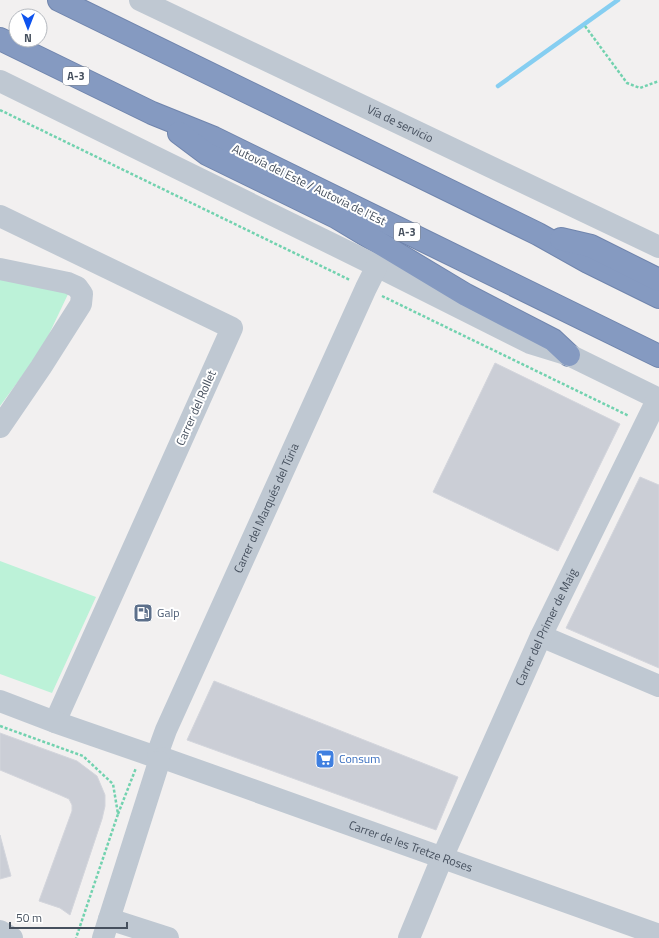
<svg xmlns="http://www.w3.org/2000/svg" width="659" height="938" font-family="'Titillium Web',sans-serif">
<rect width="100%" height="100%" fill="#f2f0f0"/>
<g fill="#bcf2d8">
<polygon points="0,276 69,292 42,349 0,406"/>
<polygon points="0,561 96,597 52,693 0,674"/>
</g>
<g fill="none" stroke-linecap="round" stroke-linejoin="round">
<polyline stroke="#86cef1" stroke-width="4.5" points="498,86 618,0"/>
</g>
<g fill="#cbced6" stroke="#d3d5dc">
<polygon points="495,363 620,424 558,551 433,492"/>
<polygon points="640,477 659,485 659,668 566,628"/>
<polygon points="214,681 458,777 436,830 187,740"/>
<polygon points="0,733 77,761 97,776 105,795 105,806 102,819 70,915 60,908 39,901 72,811 72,805 69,799 60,795 0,770"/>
<polygon points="0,835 11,876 0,879"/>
</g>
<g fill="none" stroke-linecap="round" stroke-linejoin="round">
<defs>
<g id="highway">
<polyline points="59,0 538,234 588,262 659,297"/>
<polyline points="0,39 152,113 214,138 659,356"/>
<polyline points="179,133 207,154 336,217 466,295 553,340 569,355"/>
<polyline points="561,239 591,246 659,280"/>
</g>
</defs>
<use href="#highway" stroke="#7085ad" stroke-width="24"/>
<g stroke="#72d2af" stroke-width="2.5" stroke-dasharray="3 2" stroke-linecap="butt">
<polyline points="585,26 627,83 640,88 659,81"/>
<polyline points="0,110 350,280"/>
<polyline points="382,296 629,416"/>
<polyline points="0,726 83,756 113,784 118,814 76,938"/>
<polyline points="118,814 136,768"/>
</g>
<g stroke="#bfc8d2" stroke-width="22">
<path id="s1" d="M140,0L659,247"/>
<polyline points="0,81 377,266 530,343 569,355 659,399"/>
<polyline points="0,216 232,328 55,722"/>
<polyline points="0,269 68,283 77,287 82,294 81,304 41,367 0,427"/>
<polyline points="541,636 659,686"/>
<polyline points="0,701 55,722 153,756"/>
<path id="s2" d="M158,752L166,730L366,288L377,266"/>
<path id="s3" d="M163,758L659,935"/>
<polyline points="109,919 168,938"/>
<polyline points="0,931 12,938"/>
<polyline points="103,938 159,762"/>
<path id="s4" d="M409,938L442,858L541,636L658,398"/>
</g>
<use href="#highway" stroke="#859ac1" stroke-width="22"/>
</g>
<defs>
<symbol id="fuel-square" viewBox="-11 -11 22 22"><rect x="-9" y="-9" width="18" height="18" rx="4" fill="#5c6f8a" stroke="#fff"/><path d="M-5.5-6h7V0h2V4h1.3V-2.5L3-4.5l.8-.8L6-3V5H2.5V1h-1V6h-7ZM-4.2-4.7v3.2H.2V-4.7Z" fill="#fff"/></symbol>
<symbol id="supermarket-square" viewBox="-11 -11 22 22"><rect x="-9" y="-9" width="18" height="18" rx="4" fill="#3f7fe0" stroke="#fff"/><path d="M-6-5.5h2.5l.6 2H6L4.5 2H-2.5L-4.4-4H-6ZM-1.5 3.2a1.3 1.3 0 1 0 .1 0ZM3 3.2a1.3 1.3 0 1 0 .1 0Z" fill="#fff"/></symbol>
</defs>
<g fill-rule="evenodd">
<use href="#fuel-square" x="132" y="602" width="22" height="22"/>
<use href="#supermarket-square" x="314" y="748" width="22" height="22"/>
</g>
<g text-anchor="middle" stroke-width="4" stroke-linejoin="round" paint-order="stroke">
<g fill="#fff" stroke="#7e848e" stroke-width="1">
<rect x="63" y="67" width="26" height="18" rx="3"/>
<rect x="394" y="223" width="26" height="18" rx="3"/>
</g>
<g font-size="11" font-weight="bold" fill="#46505e">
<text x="76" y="80">A-3</text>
<text x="407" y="236">A-3</text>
</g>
<g font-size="12" fill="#46505e" stroke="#fff">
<text dy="4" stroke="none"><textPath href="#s1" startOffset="288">Vía de servicio</textPath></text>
<text transform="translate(309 185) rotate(26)" y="4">Autovía del Este / Autovia de l'Est</text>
<text transform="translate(196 408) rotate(-66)" y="4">Carrer del Rollet</text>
<text dy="4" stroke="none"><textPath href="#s2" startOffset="267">Carrer del Marqués del Túria</textPath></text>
<text dy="4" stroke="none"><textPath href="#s4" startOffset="340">Carrer del Primer de Maig</textPath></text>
<text dy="4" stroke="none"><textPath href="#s3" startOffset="263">Carrer de les Tretze Roses</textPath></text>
</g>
<g font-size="12" fill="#4e5e75" stroke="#fff" text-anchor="start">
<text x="157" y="617">Galp</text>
</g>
<g font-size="12" fill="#366cbe" stroke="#fff" text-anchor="start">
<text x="339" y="763">Consum</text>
</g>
</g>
<g transform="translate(28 28) rotate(180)"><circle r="19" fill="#ffffff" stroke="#b5b9bf"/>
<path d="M0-3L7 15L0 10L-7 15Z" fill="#0e53ee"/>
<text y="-6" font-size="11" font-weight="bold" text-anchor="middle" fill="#46505e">N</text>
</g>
<path d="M10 922v6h117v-6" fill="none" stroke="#46505e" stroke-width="2"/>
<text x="16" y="922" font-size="12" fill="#46505e" stroke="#ffffff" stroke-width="3" paint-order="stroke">50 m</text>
</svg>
